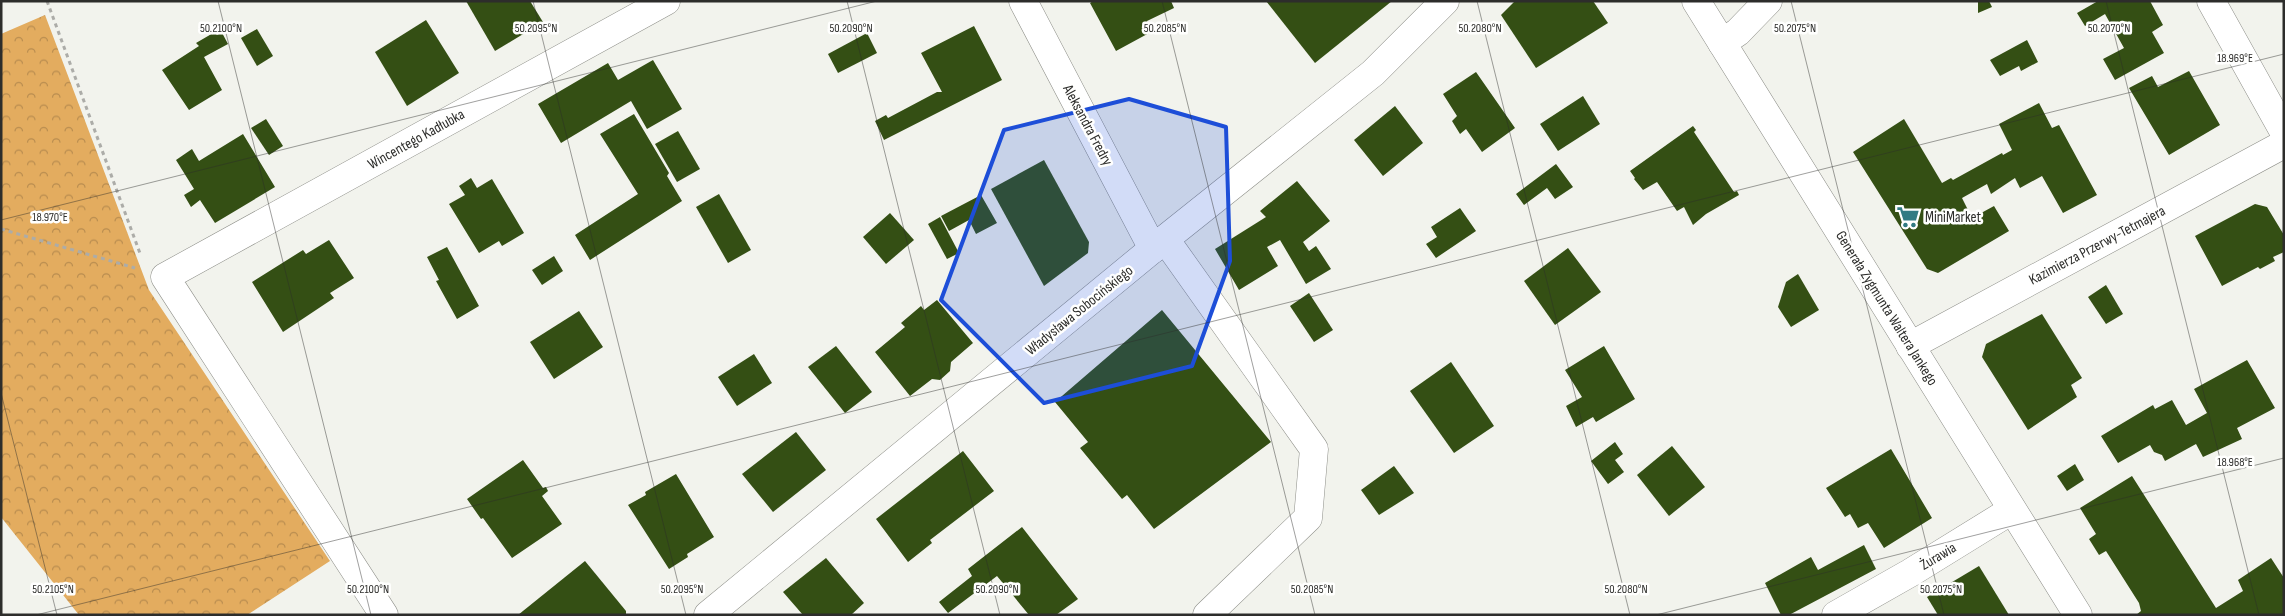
<svg xmlns="http://www.w3.org/2000/svg" width="2285" height="616" font-family="'Sofia Sans Condensed',sans-serif">
<defs>
<pattern id="forest-crowns" width="20" height="18" patternUnits="userSpaceOnUse" patternTransform="scale(1.25)"><rect width="20" height="18" fill="#e3ac5f"/><path d="M2 6a3 3 0 1 1 6 0M12 15a3 3 0 1 1 6 0" fill="none" stroke="#b88c4f"/></pattern>
</defs>
<rect width="100%" height="100%" fill="#f2f3ed"/>
<polygon fill="url(#forest-crowns)" points="45,15 149,290 330,561 247,615 79,615 1,517 1,34"/>
<g fill="#344f14">
<polygon points="466,1 530,1 543,22 495,51"/>
<polygon points="1093,1 1171,1 1174,8 1147,21 1151,32 1116,51 1090,3"/>
<polygon points="1266,1 1392,1 1315,63"/>
<polygon points="1515,1 1593,1 1608,23 1536,68 1501,15"/>
<polygon points="1978,1 1989,1 1992,7 1978,13"/>
<polygon points="2098,1 2150,1 2163,25 2152,32 2164,53 2115,80 2103,59 2124,48 2105,14 2085,26 2077,13"/>
<polygon points="426,20 459,73 407,106 375,52"/>
<polygon points="974,26 1002,80 884,140 875,121 886,115 888,118 937,92 942,92 921,53"/>
<polygon points="220,29 228,44 204,57 222,90 189,110 162,70 199,46 196,43"/>
<polygon points="257,29 273,56 257,66 241,38"/>
<polygon points="867,33 877,53 838,73 828,54"/>
<polygon points="2027,40 2038,62 2021,71 2019,66 2000,76 1990,60"/>
<polygon points="653,60 682,109 647,129 631,101 561,143 538,104 608,63 618,80"/>
<polygon points="2189,71 2220,125 2169,155 2129,88 2152,76 2158,87"/>
<polygon points="1476,72 1515,128 1482,152 1466,129 1460,134 1452,121 1457,116 1443,94"/>
<polygon points="1583,96 1600,124 1558,151 1540,124"/>
<polygon points="2039,103 2052,128 2059,125 2097,195 2063,213 2042,176 2020,188 2015,178 1991,194 1987,184 1962,198 1972,218 1994,206 2009,231 1938,273 1927,269 1853,152 1904,119 1942,183 1951,178 1953,180 2002,153 2003,155 2012,150 1999,124"/>
<polygon points="1395,106 1423,143 1383,176 1354,140"/>
<polygon points="634,114 669,173 667,176 682,201 590,260 575,235 638,194 600,134"/>
<polygon points="266,119 283,146 269,155 251,128"/>
<polygon points="1693,126 1696,130 1694,132 1734,192 1737,191 1739,195 1706,214 1693,225 1684,207 1677,211 1657,182 1643,190 1634,179 1635,178 1630,171"/>
<polygon points="678,131 700,169 677,182 655,144"/>
<polygon points="243,134 275,187 215,223 200,200 191,207 184,195 194,189 176,160 192,149 199,161"/>
<polygon points="1044,160 1089,242 1088,253 1044,286 991,189"/>
<polygon points="1556,164 1573,187 1555,199 1547,188 1524,205 1516,194"/>
<polygon points="471,178 477,188 492,179 524,233 502,246 499,241 479,253 449,204 465,195 459,186"/>
<polygon points="1297,181 1330,221 1303,242 1309,251 1316,246 1331,269 1306,284 1280,240 1267,247 1278,266 1239,290 1215,249 1266,217 1260,211"/>
<polygon points="719,194 751,250 728,263 696,207"/>
<polygon points="981,195 997,223 976,234 969,220 949,231 941,216"/>
<polygon points="2255,204 2267,207 2284,235 2284,252 2273,257 2275,261 2260,269 2258,267 2222,286 2195,236"/>
<polygon points="1460,208 1476,231 1436,258 1426,244 1437,237 1431,227"/>
<polygon points="890,213 914,240 886,264 863,237"/>
<polygon points="940,217 959,253 947,259 928,224"/>
<polygon points="329,240 354,278 330,293 334,298 283,332 252,282 303,250 306,254"/>
<polygon points="447,247 479,306 457,319 436,281 439,280 427,257"/>
<polygon points="1568,248 1601,292 1555,325 1524,281"/>
<polygon points="554,256 563,271 542,285 532,270"/>
<polygon points="1798,274 1819,310 1791,327 1778,307 1786,282"/>
<polygon points="2106,285 2123,314 2106,324 2088,297"/>
<polygon points="1309,293 1333,330 1314,342 1290,306"/>
<polygon points="937,300 973,343 951,362 950,371 940,380 932,379 910,396 875,352 905,327 901,323 921,306 924,310"/>
<polygon points="1162,310 1271,442 1154,529 1127,495 1122,499 1080,448 1088,442 1055,402"/>
<polygon points="579,311 603,347 554,379 530,342"/>
<polygon points="2042,314 2082,378 2071,385 2077,397 2028,430 1982,357 1986,344"/>
<polygon points="836,346 872,392 845,413 808,367"/>
<polygon points="1604,346 1635,399 1596,422 1593,417 1576,427 1566,406 1582,397 1565,370"/>
<polygon points="754,354 772,383 737,406 718,377"/>
<polygon points="2247,360 2275,408 2237,428 2242,439 2203,457 2196,444 2165,461 2162,455 2154,452 2150,445 2118,463 2101,436 2153,405 2155,409 2172,400 2186,425 2207,413 2194,389"/>
<polygon points="1451,362 1494,426 1454,453 1410,391"/>
<polygon points="796,432 826,470 773,512 742,474"/>
<polygon points="1615,442 1623,454 1615,460 1624,472 1608,484 1591,461"/>
<polygon points="1672,446 1705,487 1669,516 1637,475"/>
<polygon points="1891,449 1932,518 1884,548 1868,523 1858,528 1850,514 1845,517 1826,488"/>
<polygon points="963,451 994,491 930,540 932,543 908,562 876,519"/>
<polygon points="523,460 543,488 546,487 548,491 542,496 562,524 512,558 483,518 481,519 467,499"/>
<polygon points="2075,464 2084,480 2067,491 2057,476"/>
<polygon points="1394,466 1414,493 1379,515 1361,490"/>
<polygon points="676,474 714,537 687,554 688,557 669,569 628,505 646,495 645,492"/>
<polygon points="2132,476 2216,608 2243,591 2238,580 2271,558 2284,578 2284,615 2136,615 2141,611 2139,603 2106,551 2099,555 2089,539 2096,534 2080,508"/>
<polygon points="1022,527 1078,599 1056,615 1029,615 997,576 948,613 939,602 972,576 968,569"/>
<polygon points="1864,545 1876,569 1789,615 1781,615 1765,583 1811,557 1818,570"/>
<polygon points="826,558 864,603 851,615 803,615 783,592"/>
<polygon points="585,561 626,611 626,615 518,615"/>
<polygon points="1979,566 2009,615 1938,615 1927,597"/>
</g>
<g fill="none" stroke-linecap="round" stroke-linejoin="round">
<defs>
<g id="minor">
<polyline points="1023,1 1153,249"/>
<polyline points="1696,1 2078,615"/>
<polyline points="2211,1 2284,132"/>
<polyline points="1722,43 1738,32 1768,1"/>
<polyline points="1165,239 1314,449 1308,518 1207,615"/>
<polyline points="1910,346 2284,144"/>
<polyline points="384,615 165,277 666,1"/>
<polyline points="708,615 1165,239 1373,73 1445,1"/>
<polyline points="1836,615 1910,573 2012,510"/>
</g>
</defs>
<use href="#minor" stroke="#8d8e88" stroke-width="29"/>
<g stroke="#acaca8" stroke-width="3" stroke-dasharray="4 4" stroke-linecap="butt">
<polyline points="47,1 141,256"/>
<polyline points="1,229 135,268"/>
</g>
<use href="#minor" stroke="#fff" stroke-width="28"/>
</g>
<path fill="#1d4ed8" fill-opacity="0.2" stroke="#1d4ed8" stroke-width="4" stroke-linejoin="round" d="M1129,99L1226,127L1230,261L1192,366L1044,403L941,300L1004,130Z"/>
<path fill="none" stroke="#2d2d2b" stroke-width="1" stroke-opacity="0.45" d="M218,1L371,615M533,1L686,615M847,1L1000,615M1162,1L1315,615M1477,1L1630,615M1791,1L1944,615M2106,1L2259,615M1,220L877,1M1,393L57,615M36,615L2284,54M1656,615L2284,458"/>
<defs>
<symbol id="supermarket-bare" viewBox="-9 -9 18 18"><path d="M-6-5.5h2.5l.6 2H6L4.5 2H-2.5L-4.4-4H-6ZM-1.5 3.2a1.3 1.3 0 1 0 .1 0ZM3 3.2a1.3 1.3 0 1 0 .1 0Z" fill="#327a83" stroke="#fffffe" stroke-width="2.5" paint-order="stroke"/></symbol>
</defs>
<g fill-rule="evenodd">
<use href="#supermarket-bare" x="1892" y="201" width="32" height="32"/>
</g>
<g text-anchor="middle" stroke-width="5" stroke-linejoin="round" paint-order="stroke">
<g font-size="15" fill="#2d2d2b" stroke="#fffffe">
<text transform="translate(1088 125) rotate(62)" y="5">Aleksandra Fredry</text>
<text transform="translate(416 139) rotate(-29)" y="5">Wincentego Kadłubka</text>
<text transform="translate(2097 245) rotate(-28)" y="5">Kazimierza Przerwy-Tetmajera</text>
<text transform="translate(1887 308) rotate(58)" y="5">Generała Zygmunta Waltera Jankego</text>
<text transform="translate(1079 310) rotate(-39)" y="5">Władysława Sobocińskiego</text>
<text transform="translate(1938 556) rotate(-31)" y="5">Żurawia</text>
</g>
<g font-size="15" fill="#2d2d2b" stroke="#fffffe" text-anchor="start">
<text x="1925" y="222">MiniMarket</text>
</g>
</g>
<g font-size="12" text-anchor="middle" fill="#2d2d2b" stroke="#fffffe" stroke-width="5" stroke-linejoin="round" paint-order="stroke">
<text x="1165" y="32">50.2085°N</text>
<text x="221" y="32">50.2100°N</text>
<text x="536" y="32">50.2095°N</text>
<text x="851" y="32">50.2090°N</text>
<text x="1480" y="32">50.2080°N</text>
<text x="1795" y="32">50.2075°N</text>
<text x="2109" y="32">50.2070°N</text>
<text x="2235" y="62">18.969°E</text>
<text x="50" y="221">18.970°E</text>
<text x="2235" y="466">18.968°E</text>
<text x="53" y="593">50.2105°N</text>
<text x="368" y="593">50.2100°N</text>
<text x="682" y="593">50.2095°N</text>
<text x="997" y="593">50.2090°N</text>
<text x="1312" y="593">50.2085°N</text>
<text x="1626" y="593">50.2080°N</text>
<text x="1941" y="593">50.2075°N</text>
</g>
<rect width="2285" height="616" fill="none" stroke="#2d2d2b" stroke-width="5"/>
</svg>
